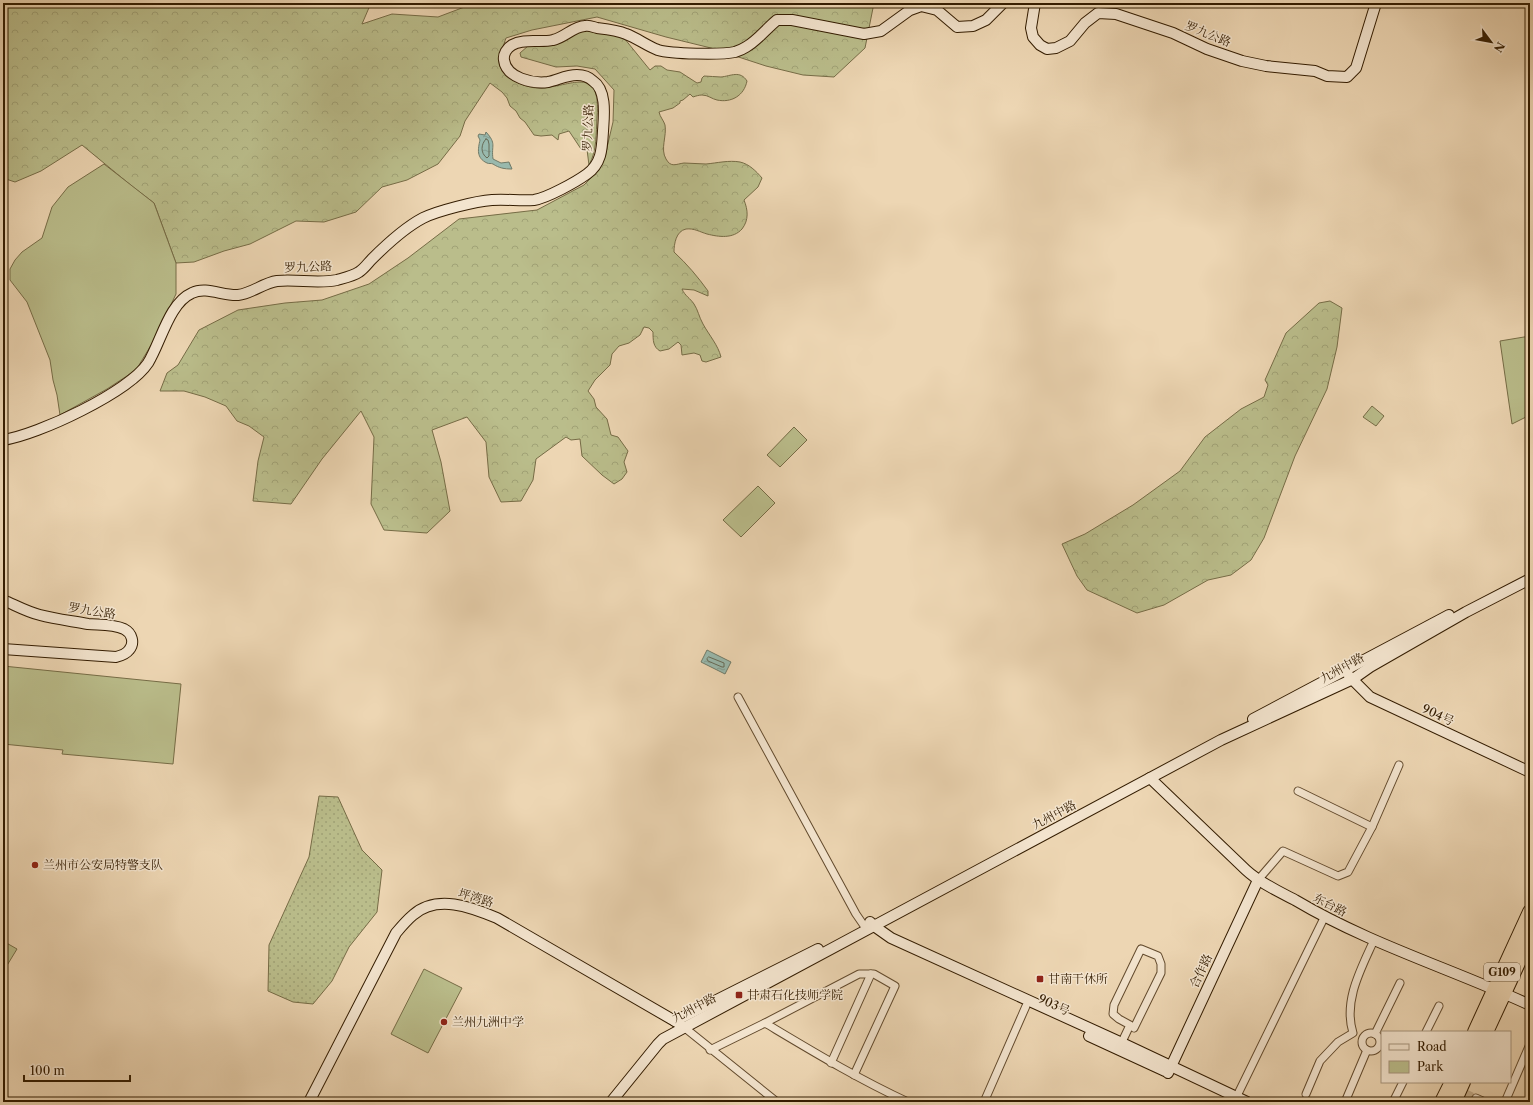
<svg xmlns="http://www.w3.org/2000/svg" width="1533" height="1105" font-family="'Libre Caslon Text','Noto Serif SC',serif">
<defs>
<pattern id="grass-dots" width="8" height="8" patternUnits="userSpaceOnUse"><rect width="8" height="8" fill="#babd8b"/><path d="M2 2h.1M6 6h.1" fill="none" stroke="#a0a276" stroke-width="1.8" stroke-linecap="round"/></pattern>
<pattern id="forest-crowns" width="20" height="18" patternUnits="userSpaceOnUse"><rect width="20" height="18" fill="#babd8b"/><path d="M2 6a3 3 0 1 1 6 0M12 15a3 3 0 1 1 6 0" fill="none" stroke="#a0a276"/></pattern>
<pattern id="water-ripples" width="26" height="14" patternUnits="userSpaceOnUse"><rect width="26" height="14" fill="#99b9ad"/><path d="M2 4q2-2 4 0t4 0M15 11q2-2 4 0t4 0" fill="none" stroke="#849e93"/></pattern>
</defs>
<rect width="100%" height="100%" fill="#edd6b3"/>
<filter id="stains"><feTurbulence type="fractalNoise" baseFrequency=".005" numOctaves="4"/><feColorMatrix values="0 0 0 0 .2 0 0 0 0 .09 0 0 0 0 .02 0 0 0 .5 -.17"/></filter>
<radialGradient id="worn" r=".72"><stop offset=".6" stop-color="#630" stop-opacity="0"/><stop offset="1" stop-color="#630" stop-opacity=".3"/></radialGradient>
<polygon fill="url(#grass-dots)" stroke="#766c46" points="319,796 338,797 362,850 382,870 377,912 349,947 332,981 313,1004 293,1002 268,991 269,945 309,857"/>
<g fill="url(#forest-crowns)" stroke="#766c46">
<path d="M3,3H371L362,24L392,14L438,17L475,3H874L865,48L834,77L803,75L766,66L711,48L666,37L597,17L532,30L506,38C504,45 499,54 499,62C500,78 529,90 543,88C574,85 601,66 597,117C596,133 597,151 589,165L586,142L581,149L569,131L559,134L558,140L552,135L541,136L534,135L525,122L520,118L516,111L510,106L507,98L502,92L490,83L465,121L460,136L438,164L407,180L382,187L356,212L324,222L296,221L250,244L224,251L194,262L176,263L154,203L133,187L82,145L41,171L15,182L3,178Z"/>
<path d="M583,28L621,36L624,38L650,70L655,66H661L667,70L680,72L697,83L701,82L702,78L704,76C710,76 715,77 721,77C731,76 740,70 747,81C744,96 731,103 717,100C712,99 708,95 702,95C699,95 696,96 693,97L690,94L683,100L680,101V103L673,108L659,112C660,117 664,121 665,125C667,136 660,149 666,159C671,168 676,164 684,163C691,163 699,164 706,164C717,163 729,160 740,162C749,164 756,171 762,178L758,187L744,200C748,210 749,220 742,229C733,239 719,237 707,234C700,232 694,228 686,229C676,231 674,244 674,252C687,264 698,277 708,291V296L694,290L682,289C685,296 690,298 694,304C698,310 699,317 703,324C709,335 718,345 721,357L706,362L702,361L700,355L694,353L682,355L681,345L678,342L669,349L660,351C653,347 653,340 653,332L649,328L644,327L640,335L629,343L619,346L612,354L610,365L595,380L588,391L594,399L596,407L607,419L611,435L618,437L628,451L624,462L627,472L622,479L614,484L602,475L582,456L580,439L571,440L566,437L536,459L533,480L521,501L501,502L489,477L486,442L467,417L432,430L441,462L450,511L427,533L384,530L371,504L374,437L361,411L322,459L291,504L253,501L258,461L264,437L249,426L237,421L226,406L205,397L184,391H160L167,373L178,365L199,330L238,310L285,303L322,300L369,284L408,258L459,219L537,210L584,185L597,172L605,156L613,122L614,90L595,69L577,66L556,67L521,57L520,53L528,46Z"/>
<polygon points="1330,301 1342,308 1337,347 1327,389 1295,456 1264,538 1251,560 1231,575 1208,580 1164,605 1137,613 1087,590 1077,576 1062,544 1085,534 1133,505 1180,471 1205,437 1241,409 1264,397 1268,385 1265,380 1286,333 1319,303"/>
</g>
<g fill="#babd8b" stroke="#766c46">
<polygon points="104,164 154,203 176,263 176,294 153,342 136,370 107,389 60,415 57,395 53,380 50,360 27,302 10,280 10,269 15,260 22,252 42,238 52,207 68,187"/>
<polygon points="1530,336 1530,415 1512,424 1500,341"/>
<polygon points="1372,406 1384,416 1376,426 1363,417"/>
<polygon points="794,427 807,440 780,467 767,455"/>
<polygon points="758,486 775,503 741,537 723,520"/>
<polygon points="3,666 181,684 173,764 62,754 63,750 3,744"/>
<polygon points="3,941 17,949 3,972"/>
<polygon points="424,969 462,988 428,1053 391,1034"/>
</g>
<g fill="url(#water-ripples)" stroke="#707a68">
<path d="M486,132C497,144 491,145 493,159L501,163L509,162L512,169C504,169 499,168 493,164C491,163 489,164 487,163C476,158 478,149 480,140L478,136L479,134L485,135Z"/>
<polygon points="707,650 731,662 725,674 701,662"/>
</g>
<g fill="none" stroke-linecap="round" stroke-linejoin="round">
<g stroke="#666a56" stroke-width="1">
<path d="M486,139L488,140L489,144V156L487,158C480,153 481,144 486,139Z"/>
<polygon points="709,657 724,663 724,667 722,667 708,661 707,659"/>
</g>
<polyline stroke="#c8b18f" stroke-width="7" stroke-dasharray="7 3.5" stroke-linecap="butt" points="1466,1093 1476,1098"/>
<defs>
<g id="street">
<polyline points="738,697 856,914 867,930"/>
<polyline points="1298,791 1372,827"/>
<polyline points="1258,880 1283,851 1338,876 1348,872 1372,827 1399,765"/>
<polyline points="765,1023 859,974 874,974 895,986 854,1075"/>
<polyline points="685,1028 777,1102"/>
<polyline points="1426,1032 1439,1006"/>
<circle cx="1371" cy="1042" r="9"/>
<polyline points="1375,1034 1400,983"/>
<polyline points="1120,1046 1130,1025 1119,1019 1113,1014 1114,1005 1141,949 1158,956 1161,964 1161,973 1134,1028 1130,1025"/>
<path d="M710,1050L765,1023C812,1051 858,1079 908,1102"/>
<polyline points="831,1063 871,974"/>
<path d="M1306,1094L1320,1061L1338,1042L1353,1033C1343,1001 1361,969 1374,940"/>
<polyline points="1476,1098 1485,1102"/>
<polyline points="984,1102 1026,1006"/>
<polyline points="1234,1102 1324,918"/>
<polyline points="1345,1102 1367,1050"/>
<polyline points="1393,1102 1403,1082"/>
<polyline points="1505,1102 1530,1044"/>
</g>
<g id="secondary">
<polyline points="1035,3 1031,28 1033,37 1040,45 1047,49 1056,48 1070,41 1085,23 1098,13 1116,14 1173,33 1207,49 1242,61 1266,66 1315,71 1327,76 1347,77 1356,68 1376,3"/>
<path d="M3,440C38,435 129,392 148,363C161,342 169,303 192,293C206,286 223,296 238,295C253,293 263,283 277,281C297,279 318,284 337,280C344,278 353,276 359,272C364,269 368,263 372,259C387,244 404,228 423,218C437,211 476,201 492,200C506,199 520,201 534,200C547,198 576,182 587,174C602,163 602,148 603,131C604,116 607,90 593,81C589,77 582,75 577,75C566,75 558,80 548,82C533,84 506,78 504,60C503,54 507,48 512,45C524,38 540,43 553,40C564,38 574,26 585,26C589,25 593,27 597,28C606,29 617,30 626,34C637,38 647,46 658,50C671,54 721,55 735,52C738,51 743,49 746,47C757,41 767,28 777,20H792L864,34L881,31L910,10L921,6L937,10L957,27L973,26L986,20L1003,3"/>
<path d="M3,600C15,605 27,612 40,615C55,619 72,621 88,624C100,625 113,624 124,629C132,633 135,643 129,650C126,654 120,656 116,657L3,649"/>
<polyline points="1349,676 1370,697 1530,772"/>
<polyline points="1253,719 1449,615"/>
<path d="M1150,778L1246,870C1260,883 1278,891 1295,900C1369,944 1452,969 1530,1005"/>
<polyline points="870,922 874,926 891,938 1122,1043 1247,1102"/>
<polyline points="675,1021 818,949"/>
<polyline points="1089,1036 1165,1071"/>
<polyline points="1168,1073 1258,880"/>
<path d="M309,1102L396,933C401,927 407,920 413,915C437,894 471,907 497,918L680,1024"/>
<polyline points="611,1102 658,1044 663,1039 1221,740 1353,679 1370,667 1466,612 1530,579"/>
</g>
<g id="highway">
<polyline points="1475,1032 1530,912"/>
<polyline points="1486,1032 1530,937"/>
<polyline points="1442,1102 1452,1082"/>
<polyline points="1454,1102 1463,1082"/>
</g>
</defs>
<use href="#street" stroke="#624a2d" stroke-width="9"/>
<use href="#secondary" stroke="#331c00" stroke-width="12"/>
<use href="#highway" stroke="#331c00" stroke-width="16"/>
<use href="#street" stroke="#f3e4ce" stroke-width="7"/>
<use href="#secondary" stroke="#f3e4ce" stroke-width="10"/>
<use href="#highway" stroke="#edd6b3" stroke-width="14"/>
</g>
<g fill="#8f2418" stroke="#f3e4ce" stroke-width="1.5">
<circle cx="35" cy="865" r="4"/>
<rect x="1036" y="975" width="8" height="8" rx="2"/>
<rect x="735" y="991" width="8" height="8" rx="2"/>
<circle cx="444" cy="1022" r="4"/>
</g>
<g text-anchor="middle" stroke-width="3" stroke-linejoin="round" paint-order="stroke">
<rect fill="#f3e4ce" stroke="#6d583e" stroke-width="1" x="1484" y="963" width="36" height="18" rx="3"/>
<g font-size="11" font-weight="bold" fill="#331c00">
<text x="1502" y="976">G109</text>
</g>
<g font-size="12" fill="#331c00" stroke="#f3e4ce">
<text transform="translate(1208 34) rotate(22)" y="4">罗九公路</text>
<text transform="translate(588 128) rotate(-88)" y="4">罗九公路</text>
<text transform="translate(308 267) rotate(-2)" y="4">罗九公路</text>
<text transform="translate(92 611) rotate(9)" y="4">罗九公路</text>
<text transform="translate(1342 668) rotate(-29)" y="4">九州中路</text>
<text transform="translate(1438 715) rotate(25)" y="4">904号</text>
<text transform="translate(1054 815) rotate(-28)" y="4">九州中路</text>
<text transform="translate(476 898) rotate(17)" y="4">坪湾路</text>
<text transform="translate(1330 905) rotate(27)" y="4">东台路</text>
<text transform="translate(1201 971) rotate(-65)" y="4">合作路</text>
<text transform="translate(1054 1005) rotate(25)" y="4">903号</text>
<text transform="translate(694 1008) rotate(-28)" y="4">九州中路</text>
</g>
<g font-size="12" fill="#331c00" stroke="#f3e4ce" text-anchor="start">
<text x="43" y="869">兰州市公安局特警支队</text>
<text x="1048" y="983">甘南干休所</text>
<text x="747" y="999">甘肃石化技师学院</text>
<text x="452" y="1026">兰州九洲中学</text>
</g>
</g>
<rect width="1533" height="1105" fill="none" stroke="#edd6b3" stroke-width="16"/>
<rect x="4" y="4" width="1525" height="1097" fill="none" stroke="#331c00" stroke-width="2"/>
<rect x="8" y="8" width="1517" height="1089" fill="none" stroke="#331c00"/>
<rect x="1381" y="1031" width="130" height="52" fill="#f3e4ce" stroke="#a6947c"/>
<rect x="1389" y="1044" width="20" height="6" fill="#f3e4ce" stroke="#a6947c"/>
<text x="1417" y="1051" font-size="12" fill="#331c00">Road</text>
<rect x="1389" y="1061" width="20" height="12" fill="#babd8b" stroke="#a6947c"/>
<text x="1417" y="1071" font-size="12" fill="#331c00">Park</text>
<g transform="translate(1491 42) rotate(122)" stroke="#f3e4ce" stroke-width="3" paint-order="stroke">
<path d="M0-3L7 15L0 10L-7 15Z" fill="#331c00"/>
<text y="-6" font-size="11" font-weight="bold" text-anchor="middle" fill="#331c00">N</text>
</g>
<path d="M24 1075v6h106v-6" fill="none" stroke="#331c00" stroke-width="2"/>
<text x="30" y="1075" font-size="12" fill="#331c00" stroke="#f3e4ce" stroke-width="3" paint-order="stroke">100 m</text>
<rect width="100%" height="100%" filter="url(#stains)"/>
<rect width="100%" height="100%" fill="url(#worn)"/>
</svg>
